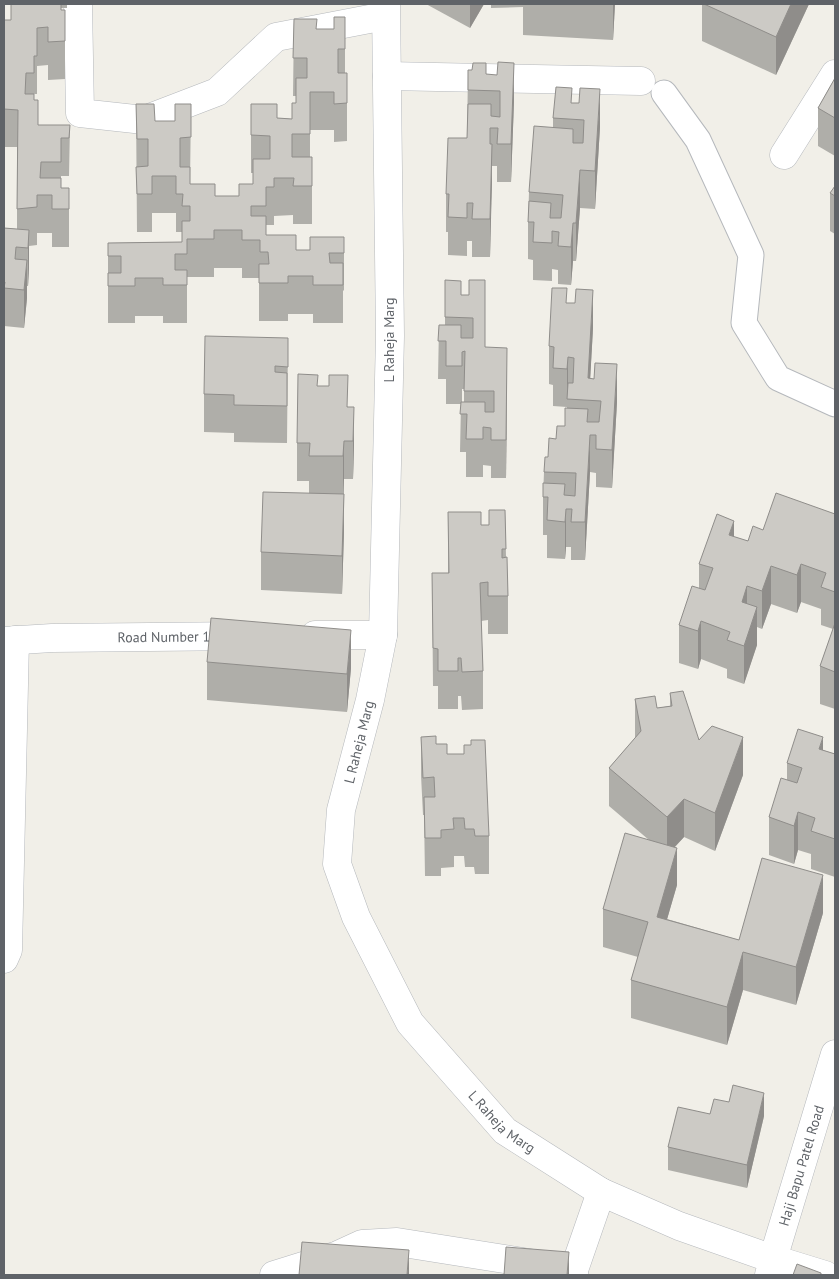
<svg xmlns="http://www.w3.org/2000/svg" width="839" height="1279" font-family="'PT Sans',sans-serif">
<rect width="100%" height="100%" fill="#f1efe8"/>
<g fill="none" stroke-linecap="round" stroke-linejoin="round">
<defs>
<polyline id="pedestrian" points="664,93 698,140 751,255 744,323 778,378 835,404"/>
<g id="minor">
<polyline points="78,4 80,113 144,120 217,92 276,37 385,16"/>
<polyline points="387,76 641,81"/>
<polyline points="784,155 835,74"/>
<polyline points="315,635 383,635"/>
<path id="s1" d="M4,641L52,638L247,636"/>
<polyline points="4,959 8,950 15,640"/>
<polyline points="274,1275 338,1255 362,1244 397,1242 574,1270"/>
<polyline points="574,1275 574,1270 601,1192"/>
<path id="s2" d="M825,1275L773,1259L835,1054"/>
</g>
<g id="tertiary">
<path id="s3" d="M386,4L390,336L383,635L370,700L341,810L337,864L356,917L410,1023L505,1131L601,1192L679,1226L773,1259L769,1275"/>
</g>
</defs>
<use href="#pedestrian" stroke="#b5b8bc" stroke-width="27"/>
<use href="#minor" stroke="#b5b8bc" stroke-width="29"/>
<use href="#tertiary" stroke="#b5b8bc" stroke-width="29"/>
<use href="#pedestrian" stroke="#fff" stroke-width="25"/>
<use href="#minor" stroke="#fff" stroke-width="28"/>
<use href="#tertiary" stroke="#fff" stroke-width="28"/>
</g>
<g fill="#afaea9" fill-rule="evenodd">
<polygon points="11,4 67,4 67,8 61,8 61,10 65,10 65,79 48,80 48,65 37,66 37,94 34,94 34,100 38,125 70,125 69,176 61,176 61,188 69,188 69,247 52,247 52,233 37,233 37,245 29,246 29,268 28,286 27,286 27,298 24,328 4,326 4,228 17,229 17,147 4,147 4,159 4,20 11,20"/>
<polygon points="426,4 484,4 470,28"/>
<polygon points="491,4 615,4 613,40 523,35 523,7 491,8"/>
<polygon points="702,4 809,4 776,75 702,41"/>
<polygon points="345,17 345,73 347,103 347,141 334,142 334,130 310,130 310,157 312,157 312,224 293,224 293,215 274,216 274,225 266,225 266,235 296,250 310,250 344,237 344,290 343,291 343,323 313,323 313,314 288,314 288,321 259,321 259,278 242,278 242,268 214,268 214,277 187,277 187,323 163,323 163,316 135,316 135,323 108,323 108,243 182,242 182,232 176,232 176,213 152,213 152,232 137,232 136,104 155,121 175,121 191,104 190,184 215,196 239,196 253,184 253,173 251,173 251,104 277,118 292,119 296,103 296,96 293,96 294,19 317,29 334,29"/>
<polygon points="468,70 486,74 514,101 511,182 497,182 497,166 492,166 490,257 472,257 472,241 467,241 467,256 448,255 448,232 446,232 446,194 467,138"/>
<polygon points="835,78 835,156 818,146 818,108"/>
<polygon points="572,103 600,127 595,209 580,208 576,261 573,261 571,285 558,284 558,270 552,269 552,281 533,280 533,260 528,259 528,222 529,192 553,127 553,118"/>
<polygon points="835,186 835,234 830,231 830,193"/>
<path d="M445,280L461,295H469L485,347L507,386L506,478H491V466L483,465V477H466V452H460L461,404H446V379H438L439,325H445ZM462,389H464V402H462Z"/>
<polygon points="567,303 593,328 590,378 617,402 612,488 596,487 596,473 590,472 585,560 571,560 571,547 566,547 565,559 547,558 547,535 543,535 543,497 544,472 548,457 556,439 565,426 567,408 567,407 553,406 553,385 549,384 549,346"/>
<polygon points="288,338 287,443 234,442 234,433 204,432 204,394"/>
<polygon points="318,386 348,407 354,445 353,479 344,479 344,532 342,594 261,590 261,552 309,493 309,481 297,481 297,443"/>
<polygon points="505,510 506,557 508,596 508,634 488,634 488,620 481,621 483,671 483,709 462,710 461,696 458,696 458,709 438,709 438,686 433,686 432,573 448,573 448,512 481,525 489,525"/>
<polygon points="835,514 835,709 820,704 820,666 833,629 821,625 821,609 801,602 797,613 771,604 762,629 757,627 757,645 744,684 727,678 727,669 701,659 698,669 679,663 679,625 699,589 699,564 734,537 748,541 763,530"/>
<polygon points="207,662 351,668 347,712 207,700"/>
<polygon points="670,693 699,740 743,775 715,851 684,837 675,847 677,885 667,919 739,940 823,913 796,1005 743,990 727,1045 631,1018 631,980 638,957 603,947 603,909 649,840 609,806 609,768 635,738 635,699 657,708 670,706"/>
<polygon points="421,737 436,744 447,754 489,836 489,874 475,874 474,867 465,867 464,856 454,856 454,867 441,868 441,876 425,876 424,815 423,815 421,775"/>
<polygon points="823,750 835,754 835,877 811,869 811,854 798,850 794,864 769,855 769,817 787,780 787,763"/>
<polygon points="710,1114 764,1116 747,1188 668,1170 668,1147"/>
</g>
<g fill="#8f8d8a">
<polygon points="470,4 484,4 470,28"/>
<polygon points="613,4 615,4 613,40"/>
<polygon points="791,4 809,4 776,75 776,37"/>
<polygon points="514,63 514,101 511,182 511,144"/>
<polygon points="600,89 600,127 595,209 595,171"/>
<polygon points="492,144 492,182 490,257 490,219"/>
<polygon points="580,170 580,208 576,261 576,223"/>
<polygon points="573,223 573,261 571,285 571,247"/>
<polygon points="29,230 29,268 28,286 28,248"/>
<polygon points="27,260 27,298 24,328 24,290"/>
<polygon points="593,290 593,328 589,401 588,378"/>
<polygon points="507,348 507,386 506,478 506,440"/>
<polygon points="568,357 568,395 567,399 567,369"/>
<polygon points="617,364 617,402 612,488 612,450"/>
<polygon points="354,407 354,445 353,479 353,441"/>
<polygon points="590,435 590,472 585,560 585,522"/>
<polygon points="344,441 344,479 343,494 343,456"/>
<polygon points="344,494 344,532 342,594 342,556"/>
<polygon points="566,509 566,547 565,559 565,522"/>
<polygon points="734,521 734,559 729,535"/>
<polygon points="801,564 801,602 797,613 797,575"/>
<polygon points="771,566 771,604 762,629 762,591"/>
<polygon points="747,586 747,624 742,602"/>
<polygon points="757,607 757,645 744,684 744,646"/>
<polygon points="701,621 701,659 698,669 698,631"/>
<polygon points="351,630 351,668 347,712 347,674"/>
<polygon points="743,737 743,775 715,851 715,813"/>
<polygon points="823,737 823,775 819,749"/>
<polygon points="684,799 684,837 667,855 667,817"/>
<polygon points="798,812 798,850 794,864 794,826"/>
<polygon points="677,848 677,885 657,954 657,917"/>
<polygon points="823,875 823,913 796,1005 796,967"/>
<polygon points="743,952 743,990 727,1045 727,1007"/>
<polygon points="764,1093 764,1116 747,1188 747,1165"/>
<polygon points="409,1250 409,1275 407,1275"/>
<polygon points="569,1252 569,1275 567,1275"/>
</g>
<g fill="#cccac5" stroke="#8f8d8a">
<polygon points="11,4 61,4 61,10 65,10 65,41 48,42 48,27 37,28 37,56 34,56 34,73 26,73 25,94 34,94 34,100 38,100 38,125 70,125 69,138 61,138 61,162 41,162 40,178 61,178 61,188 69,188 69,209 52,209 52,195 37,195 37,207 17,209 18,110 4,109 4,121 4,20 11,20"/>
<polygon points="704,4 791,4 776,37"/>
<polygon points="334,17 345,17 345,49 338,49 338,73 347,73 347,103 334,104 334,92 310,92 310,134 292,134 292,157 312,157 312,186 293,186 294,178 274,178 274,187 266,187 266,206 251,206 251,216 266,216 266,235 296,235 296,250 310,250 310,237 344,237 344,253 329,253 330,263 343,263 343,285 313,285 313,276 288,276 288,283 259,283 259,264 269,264 268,252 260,252 260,240 242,240 242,230 214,230 214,239 187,239 187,254 175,254 175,270 187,270 187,285 163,285 163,278 135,278 135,286 108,286 108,273 121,273 121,256 108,256 108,243 182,242 182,221 190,221 190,206 182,206 183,194 176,194 176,176 152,176 152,194 137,194 136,167 148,166 148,139 137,139 136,104 154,104 155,121 175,121 175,104 191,104 191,137 180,138 180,167 190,167 190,184 215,184 215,196 239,196 239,184 253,184 253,159 270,159 270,136 251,135 251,104 277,104 277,118 292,119 292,103 296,103 296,78 307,78 307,58 293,58 294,19 317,19 316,29 334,29"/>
<polygon points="498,62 514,63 511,144 497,144 498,128 490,128 490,144 492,144 490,219 472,219 473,203 467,203 467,218 448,217 449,194 446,194 448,138 467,138 468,104 491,104 491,116 500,117 500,91 468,90 468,70 472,70 473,63 486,63 486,74 497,75"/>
<polygon points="835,78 835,118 818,108"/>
<polygon points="556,87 572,88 571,103 579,103 580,88 600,89 595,171 580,170 576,223 573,223 571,247 558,246 559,232 552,231 552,243 533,242 534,222 528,222 529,201 551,203 550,218 561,218 563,195 529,192 534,126 573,129 573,143 583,143 584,120 553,118"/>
<polygon points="835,186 835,196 830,193"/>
<polygon points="4,228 29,230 28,248 16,247 15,259 27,260 24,290 4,288 5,282 4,282"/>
<polygon points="445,280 461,281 461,295 469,295 469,280 485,280 485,347 507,348 506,440 491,440 491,428 483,427 483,439 466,439 467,414 460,414 461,402 485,402 485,412 494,412 494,391 464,391 465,351 462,352 462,366 446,366 446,341 438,341 439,325 461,325 461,338 473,338 473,318 445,317"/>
<polygon points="552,288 567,288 566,303 575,303 576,289 593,290 588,378 594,379 595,363 617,364 612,450 596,449 596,435 590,435 585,522 571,522 572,509 566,509 565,522 547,520 548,497 543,497 543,483 565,484 564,495 575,496 576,473 544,472 545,457 548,457 549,438 556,439 557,426 565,426 565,408 588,409 587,422 599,422 601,401 567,399 568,383 573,383 574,358 568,357 567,369 553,368 554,347 549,346"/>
<polygon points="205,336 288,338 288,367 275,366 275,372 287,373 287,406 234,405 234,395 204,394"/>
<polygon points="298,374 318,375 317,386 329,386 329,375 348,375 347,407 354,407 353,441 344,441 343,456 309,456 310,443 297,443"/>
<polygon points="263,492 344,494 342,556 261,552"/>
<polygon points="776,493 835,514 835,592 821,587 826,573 801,564 797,575 771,566 762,591 747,586 742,602 757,607 744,646 727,640 730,632 701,621 698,631 679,625 692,586 705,590 713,568 699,564 717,514 734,521 729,535 748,541 753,526 763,530"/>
<polygon points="489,510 505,510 506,549 502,549 502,558 507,557 508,596 488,596 488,582 480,583 483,671 462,672 461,658 458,658 458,671 438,671 438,649 433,648 432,573 449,573 448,512 481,512 481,525 489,525"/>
<polygon points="211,618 351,630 347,674 207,662"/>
<polygon points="835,623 835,672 820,666"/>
<polygon points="683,691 699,740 712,726 743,737 715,813 684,799 667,817 609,768 641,731 635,699 655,696 657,708 672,706 670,693"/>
<polygon points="798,729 823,737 819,749 835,754 835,839 811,831 815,818 798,812 794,826 769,817 781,778 797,783 802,768 787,763"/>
<polygon points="436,736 436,744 447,744 447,754 464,754 464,745 471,745 471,740 485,740 489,836 475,836 474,829 465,829 464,818 453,818 454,829 441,830 441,838 425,838 424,797 435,797 434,777 423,778 421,737"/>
<polygon points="625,833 677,848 657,917 739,940 762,858 823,875 796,967 743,952 727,1007 631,980 648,922 603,909"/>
<polygon points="733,1085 764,1093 747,1165 668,1147 678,1107 710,1114 714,1099 729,1102"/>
<polygon points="302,1242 409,1250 407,1275 299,1275"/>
<polygon points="506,1247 569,1252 567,1275 504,1275"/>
<polygon points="797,1264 821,1273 821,1275 793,1275"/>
</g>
<g text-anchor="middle" stroke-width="4" stroke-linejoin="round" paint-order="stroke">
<g font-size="14" fill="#5f6368" stroke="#fff">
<text transform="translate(389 340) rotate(-90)" y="5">L Raheja Marg</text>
<text dy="5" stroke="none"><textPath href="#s1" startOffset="160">Road Number 1</textPath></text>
<text transform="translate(359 742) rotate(-76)" y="5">L Raheja Marg</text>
<text dy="5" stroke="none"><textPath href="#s3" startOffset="1176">L Raheja Marg</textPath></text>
<text dy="5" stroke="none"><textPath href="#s2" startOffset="152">Haji Bapu Patel Road</textPath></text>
</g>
</g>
<rect width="839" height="1279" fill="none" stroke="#5f6368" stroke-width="10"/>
</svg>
